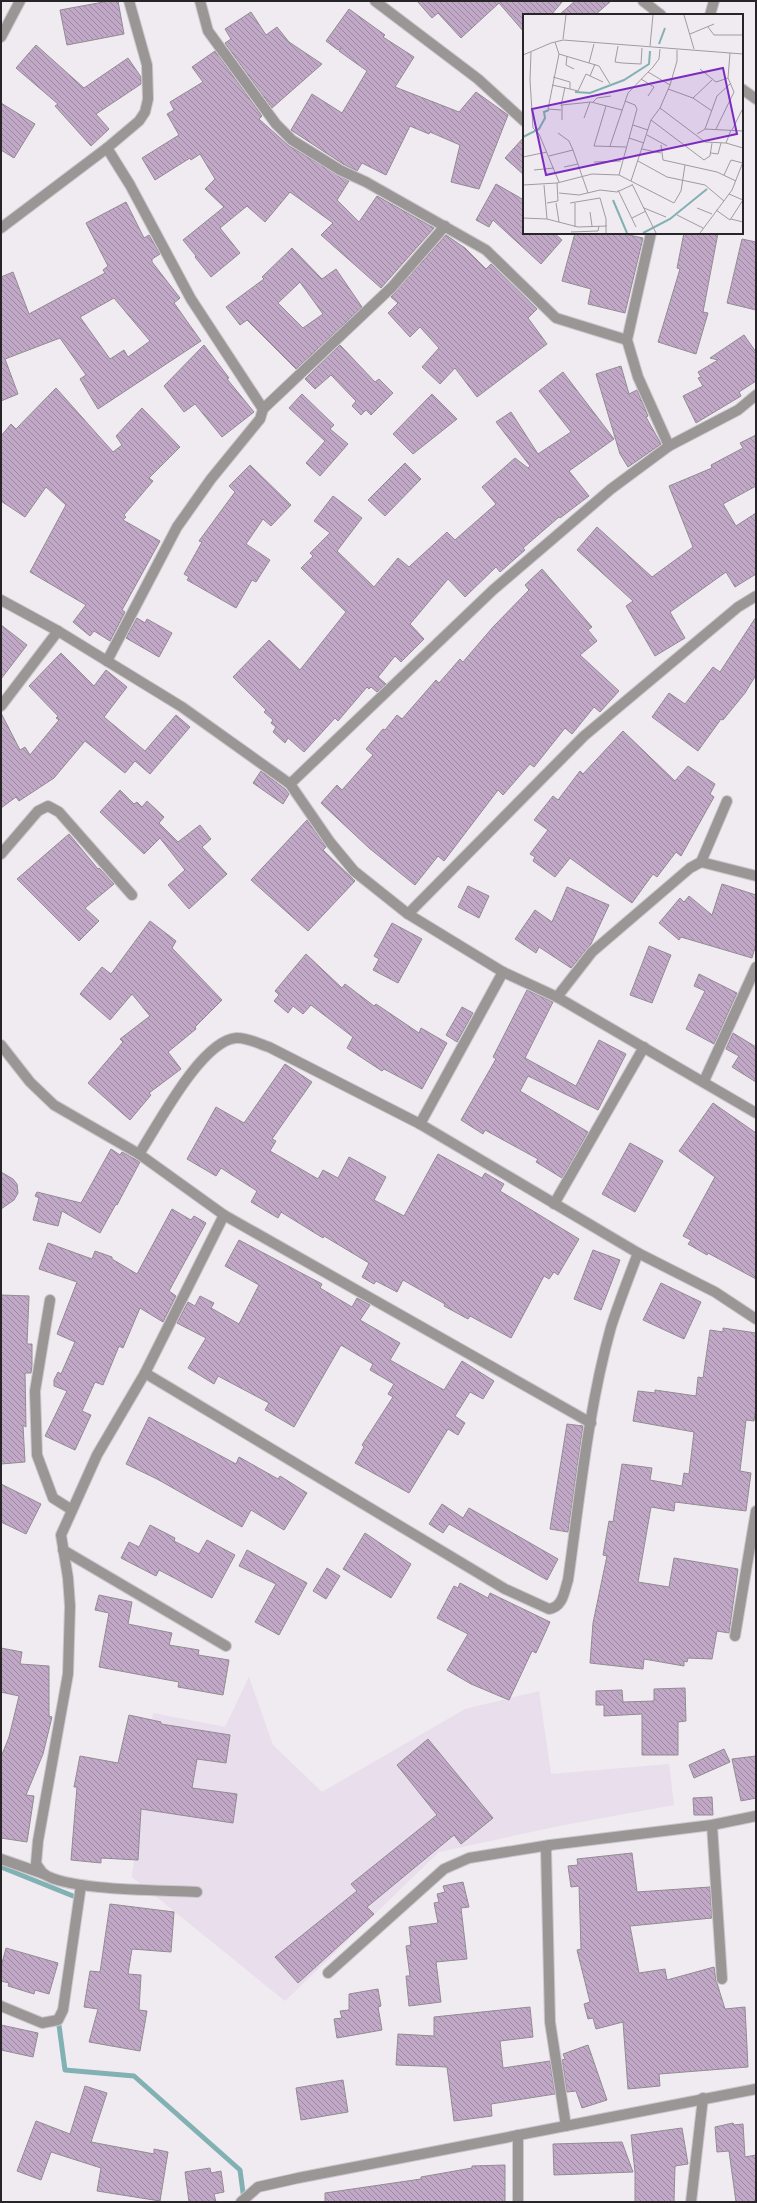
<svg xmlns="http://www.w3.org/2000/svg" width="757" height="2203" font-family="'Varela Round',sans-serif">
<defs>
<pattern id="building-back-hatch" width="6" height="6" patternUnits="userSpaceOnUse"><rect width="6" height="6" fill="#c0a8c6"/><path d="M-1 5l2 2M0 0l6 6M5-1l2 2" fill="none" stroke="#9c89a1"/></pattern>
</defs>
<rect width="100%" height="100%" fill="#f0eaf1"/>
<polygon fill="#e9deec" points="249,1677 273,1745 322,1792 465,1709 539,1691 551,1774 669,1764 674,1805 564,1825 439,1852 285,2001 132,1877 153,1713 225,1727"/>
<g fill="none" stroke-linecap="round" stroke-linejoin="round">
<g stroke="#82b1b3" stroke-width="5">
<polyline points="1,1867 78,1898 78,1900"/>
<polyline points="58,2018 65,2070 134,2076 240,2170 244,2200"/>
</g>
</g>
<g fill="url(#building-back-hatch)" stroke="#928c93" fill-rule="evenodd">
<polygon points="109,1 118,1 124,34 67,45 60,10"/>
<polygon points="417,1 563,1 551,15 524,15 524,32 499,3 461,38 438,13 432,18"/>
<polygon points="575,1 611,1 595,15 559,15"/>
<polygon points="349,9 385,35 383,37 414,57 395,87 459,112 476,92 508,115 479,189 451,182 460,145 430,132 429,134 410,126 386,175 362,163 357,171 343,164 291,130 312,94 342,113 367,71 339,51 342,47 338,50 326,41"/>
<polygon points="251,12 266,35 277,27 289,42 322,64 272,108 225,43 231,39 225,29"/>
<polygon points="36,45 84,88 128,58 141,77 141,84 96,114 109,129 91,146 55,106 58,104 16,68"/>
<polygon points="215,51 262,116 259,119 289,146 349,181 337,200 359,222 377,196 434,228 381,288 321,235 333,223 290,192 265,222 247,206 220,228 240,253 211,277 195,257 196,256 183,240 224,207 205,189 215,179 200,154 191,160 190,158 155,180 142,158 179,135 167,114 174,110 170,102 203,82 192,67"/>
<polygon points="1,103 35,124 14,158 1,150"/>
<polygon points="524,137 524,175 505,158"/>
<polygon points="496,184 524,200 524,233 554,233 562,240 541,264 493,220 489,227 476,220"/>
<path d="M126,202L144,238L149,235L160,254L152,259V262L180,298L174,303L201,341L98,409L80,379L86,375L60,338L5,359L18,394L1,401V277L13,272L29,314L105,273L103,270L108,266L86,223ZM114,298L150,341L128,357L124,350L110,359L80,317Z"/>
<polygon points="575,233 620,233 643,238 625,313 588,304 591,289 562,281"/>
<polygon points="684,233 718,233 703,312 708,313 696,354 658,342 680,269 677,268"/>
<polygon points="446,235 465,248 486,269 491,264 537,309 528,318 547,344 477,397 455,368 440,384 422,367 439,348 420,327 410,337 388,313 398,303 391,297"/>
<polygon points="742,239 756,242 756,310 727,303"/>
<path d="M292,248L322,279L336,269L362,307L296,369L247,320L240,325L226,307L264,279L262,277ZM300,282L323,314L303,328L278,303Z"/>
<polygon points="744,335 756,352 756,381 739,392 741,396 696,423 683,396 703,386 698,378 701,377 698,372 718,360 710,358"/>
<polygon points="204,345 229,378 227,379 254,412 222,437 195,404 184,412 164,386"/>
<polygon points="340,345 375,382 379,379 393,393 371,415 366,410 361,415 352,406 356,401 331,375 315,389 305,379"/>
<polygon points="621,366 629,394 637,390 648,416 646,417 661,444 628,467 620,454 596,374"/>
<polygon points="563,372 614,439 569,471 589,496 560,518 559,517 523,548 525,550 500,572 496,567 465,597 448,579 410,624 424,639 401,662 395,656 378,677 386,684 377,692 371,687 369,689 367,687 338,721 335,718 304,752 288,738 285,743 273,732 276,727 271,723 273,720 264,712 266,710 233,677 269,640 300,670 346,612 301,568 313,556 310,553 330,533 314,521 333,496 362,518 337,551 374,587 398,558 409,567 447,532 455,540 496,504 482,487 515,458 528,468 530,466 496,422 511,412 538,454 571,432 539,391"/>
<polygon points="56,388 113,452 122,445 116,436 142,408 180,447 149,478 153,481 124,515 126,517 123,520 160,541 122,610 125,612 110,641 94,631 90,636 73,622 86,605 30,572 66,505 46,487 25,517 1,501 1,436 11,424 16,429"/>
<polygon points="302,394 334,425 330,429 348,444 320,476 306,463 325,441 289,408"/>
<polygon points="432,394 457,419 413,454 393,434"/>
<polygon points="756,435 756,486 723,504 736,526 756,513 756,574 735,587 726,572 670,612 685,638 655,656 626,606 633,601 577,550 597,527 652,577 693,547 669,486 712,468 711,465 743,448 740,443"/>
<polygon points="405,463 421,479 385,516 368,500"/>
<polygon points="250,465 291,505 271,526 263,519 246,544 270,560 256,582 252,580 236,608 187,580 189,577 184,574 202,542 199,541 235,492 229,486"/>
<polygon points="542,569 592,627 588,630 597,641 580,655 619,691 600,712 594,707 572,734 565,728 534,767 530,764 503,795 498,790 444,861 438,856 415,885 369,848 321,803 337,785 342,790 373,755 366,749 383,729 385,730 397,715 402,719 436,680 439,683 460,659 463,662 493,627 529,590 525,585"/>
<polygon points="756,617 756,675 745,693 723,720 721,719 698,751 652,717 669,693 685,704 713,667 720,672"/>
<polygon points="137,618 145,623 147,619 172,633 159,657 126,638"/>
<polygon points="1,625 27,645 1,679"/>
<polygon points="61,653 94,686 106,670 127,687 104,717 145,751 176,715 190,727 150,774 135,761 125,773 85,741 54,778 19,801 16,797 1,808 1,713 20,750 25,747 30,755 59,720 56,718 58,716 29,686"/>
<polygon points="623,731 675,781 688,766 715,784 710,794 714,797 681,856 676,852 657,877 653,874 632,903 570,858 555,877 533,861 535,857 530,854 548,830 534,820 553,796 558,800 580,771 583,774"/>
<polygon points="261,771 285,789 289,794 283,804 253,783"/>
<polygon points="120,790 134,804 137,802 142,807 147,801 164,817 159,823 178,842 200,825 211,839 202,847 227,874 189,909 168,885 185,870 160,838 144,854 100,812"/>
<polygon points="307,820 326,847 323,850 355,881 308,931 251,880"/>
<polygon points="69,834 98,869 99,868 114,884 85,908 99,921 79,941 17,879"/>
<polygon points="722,884 756,895 756,944 752,958 681,937 679,940 659,923 680,898 684,902 689,896 712,915"/>
<polygon points="468,886 489,896 479,918 458,907"/>
<polygon points="567,887 609,905 591,944 571,968 539,947 536,953 515,939 535,910 552,922"/>
<polygon points="150,921 176,941 172,948 222,1000 195,1027 196,1029 168,1052 181,1069 149,1093 151,1095 130,1120 88,1083 123,1042 120,1039 150,1016 132,994 110,1020 80,994 102,967 111,974"/>
<polygon points="392,923 422,939 398,983 373,970 379,959 374,956"/>
<polygon points="649,946 671,955 652,1003 630,995"/>
<polygon points="306,954 342,988 345,984 374,1006 376,1004 419,1033 421,1028 447,1043 422,1089 384,1069 382,1071 347,1048 353,1037 311,1005 303,1014 293,1006 288,1013 274,1001 279,995 275,991"/>
<polygon points="699,974 737,993 714,1044 686,1029 705,991 694,986"/>
<polygon points="527,990 553,1002 525,1058 576,1086 599,1040 626,1054 598,1110 528,1076 520,1091 588,1132 562,1178 536,1162 538,1159 485,1130 483,1134 461,1120 496,1059 493,1057"/>
<polygon points="462,1007 473,1013 457,1042 446,1035"/>
<polygon points="733,1033 756,1047 756,1082 732,1067 739,1056 726,1049"/>
<polygon points="285,1064 312,1082 272,1139 276,1141 270,1151 318,1179 323,1170 338,1178 349,1157 386,1177 374,1200 404,1216 438,1154 482,1178 485,1173 504,1184 500,1191 579,1239 558,1275 554,1272 549,1279 544,1276 511,1338 470,1316 468,1319 444,1306 445,1304 403,1280 397,1292 376,1281 374,1284 362,1277 369,1263 324,1236 323,1238 281,1212 278,1218 251,1202 257,1191 221,1168 216,1176 187,1159 216,1107 244,1123"/>
<polygon points="713,1103 756,1133 756,1279 708,1253 707,1255 688,1244 691,1240 683,1236 715,1177 679,1151"/>
<polygon points="630,1143 663,1161 635,1212 602,1194"/>
<polygon points="111,1149 120,1155 122,1152 140,1162 117,1205 116,1204 100,1233 62,1211 58,1226 33,1220 39,1198 35,1196 37,1192 81,1203"/>
<polygon points="1,1172 13,1179 17,1184 18,1193 14,1200 1,1209"/>
<polygon points="172,1209 191,1220 194,1216 206,1223 169,1291 176,1296 163,1322 140,1308 123,1348 119,1346 103,1385 95,1382 82,1411 91,1415 75,1450 45,1436 67,1391 54,1386 54,1380 58,1372 61,1374 75,1342 57,1334 77,1282 39,1269 48,1243 92,1259 95,1251 112,1257 112,1259 137,1274"/>
<polygon points="239,1240 322,1284 320,1288 352,1307 357,1298 370,1305 360,1320 400,1343 390,1360 444,1390 462,1361 494,1381 483,1399 470,1392 455,1416 465,1423 458,1435 448,1429 409,1493 355,1463 364,1447 362,1445 393,1397 388,1394 394,1384 370,1370 373,1364 341,1345 294,1427 265,1410 269,1403 218,1376 214,1384 188,1368 206,1338 177,1323 188,1302 195,1306 200,1296 214,1303 211,1308 239,1324 259,1285 225,1266"/>
<polygon points="593,1250 620,1260 601,1310 574,1299"/>
<polygon points="661,1283 701,1302 684,1339 643,1320"/>
<polygon points="1,1295 29,1296 27,1344 32,1344 32,1366 31,1373 25,1373 26,1427 23,1425 25,1462 1,1464"/>
<polygon points="723,1328 756,1333 756,1407 754,1421 746,1420 740,1471 751,1473 746,1511 675,1502 674,1511 651,1507 638,1582 669,1587 674,1558 738,1569 729,1633 717,1631 712,1659 688,1658 687,1662 684,1661 684,1666 644,1659 643,1669 590,1663 593,1623 607,1556 603,1555 609,1521 613,1522 622,1464 652,1468 650,1480 682,1486 684,1473 689,1474 694,1432 633,1421 638,1391 655,1393 655,1390 696,1396 698,1377 703,1378 710,1330 723,1332"/>
<polygon points="149,1417 236,1464 239,1457 278,1479 280,1476 307,1493 284,1530 251,1510 242,1527 157,1479 126,1464"/>
<polygon points="567,1424 583,1426 568,1532 550,1529"/>
<polygon points="1,1484 41,1504 26,1534 1,1522"/>
<polygon points="442,1504 463,1518 469,1508 558,1559 547,1580 449,1524 443,1533 429,1524"/>
<polygon points="150,1525 175,1538 174,1541 199,1554 207,1540 235,1555 212,1598 159,1570 156,1576 121,1558 129,1542 139,1547"/>
<polygon points="365,1533 411,1564 391,1598 343,1569"/>
<polygon points="247,1550 307,1583 279,1635 255,1622 276,1584 239,1566"/>
<polygon points="327,1568 340,1576 326,1599 313,1591"/>
<polygon points="460,1583 488,1598 490,1593 550,1622 536,1653 532,1651 509,1700 471,1684 447,1670 468,1634 437,1618 454,1586 458,1588"/>
<polygon points="99,1595 132,1602 128,1624 172,1633 169,1645 199,1650 198,1655 229,1660 223,1695 178,1687 179,1682 99,1667 109,1613 95,1610"/>
<polygon points="1,1648 22,1652 20,1664 49,1666 49,1716 52,1717 43,1754 26,1795 34,1796 27,1842 1,1838 1,1757 9,1737 19,1696 1,1692"/>
<polygon points="685,1688 686,1721 678,1722 678,1755 642,1755 642,1714 604,1716 604,1705 596,1705 596,1691 622,1690 623,1702 654,1701 654,1689"/>
<polygon points="129,1715 161,1722 161,1724 230,1735 226,1763 197,1759 192,1788 237,1794 233,1823 141,1809 138,1860 101,1858 101,1863 71,1860 77,1787 74,1787 80,1756 118,1763"/>
<polygon points="428,1739 493,1818 461,1844 454,1835 367,1907 374,1914 298,1983 275,1957 357,1891 351,1884 437,1815 397,1765"/>
<polygon points="724,1749 730,1762 694,1778 689,1765"/>
<polygon points="756,1756 756,1798 741,1801 732,1759"/>
<polygon points="712,1797 713,1815 694,1815 693,1798"/>
<polygon points="632,1853 637,1892 710,1887 712,1918 630,1926 639,1973 665,1969 667,1980 714,1967 716,1980 725,2009 745,2007 748,2067 659,2074 660,2086 628,2089 623,2022 596,2029 593,2018 588,2019 584,2004 590,2002 577,1950 581,1949 579,1886 571,1887 568,1866 578,1865 577,1859"/>
<polygon points="463,1882 469,1907 461,1908 467,1959 436,1962 441,2002 409,2006 406,1976 410,1976 406,1946 411,1945 409,1927 438,1923 434,1903 439,1902 437,1894 445,1892 443,1886"/>
<polygon points="110,1904 174,1912 171,1952 132,1949 128,1974 141,1975 139,2010 147,2011 140,2051 89,2042 98,2009 84,2007 90,1971 100,1972"/>
<polygon points="6,1948 58,1963 49,1994 35,1990 34,1994 8,1986 9,1983 1,1981 1,1967"/>
<polygon points="378,1989 381,2006 378,2007 382,2030 337,2038 334,2019 342,2018 340,2011 349,2010 349,1994"/>
<polygon points="530,2007 533,2037 500,2041 503,2068 550,2061 555,2094 491,2104 492,2116 454,2121 447,2067 396,2065 398,2034 434,2036 434,2017"/>
<polygon points="1,2025 38,2033 33,2057 1,2050"/>
<polygon points="588,2045 607,2100 582,2108 576,2091 567,2092 562,2060 565,2059 563,2054"/>
<polygon points="343,2080 348,2112 301,2120 296,2088"/>
<polygon points="85,2086 107,2093 91,2142 154,2154 154,2149 168,2152 160,2201 97,2191 101,2168 51,2152 41,2180 17,2171 36,2121 70,2134"/>
<polygon points="733,2123 734,2125 743,2124 745,2157 756,2155 756,2202 736,2202 729,2151 717,2152 715,2127"/>
<polygon points="682,2128 688,2164 675,2166 674,2202 635,2202 635,2172 631,2135"/>
<polygon points="622,2142 633,2172 554,2175 553,2144"/>
<polygon points="505,2165 505,2202 325,2202 325,2193 421,2179 421,2177 472,2168 472,2166"/>
<polygon points="210,2168 211,2173 221,2171 224,2192 214,2194 216,2202 189,2202 185,2172"/>
</g>
<g fill="none" stroke-linecap="round" stroke-linejoin="round">
<defs>
<g id="minor">
<polyline points="200,1 208,31 276,124 292,140 340,170 366,182 486,250 556,318 627,340"/>
<polyline points="375,1 478,79 524,121"/>
<polyline points="643,1 661,15"/>
<polyline points="710,15 714,1"/>
<polyline points="1,37 20,1"/>
<polyline points="742,89 756,99"/>
<polyline points="1,228 107,148 139,121 145,112 148,99 147,65 129,1"/>
<polyline points="651,233 627,340 638,377 669,446"/>
<polyline points="263,409 392,287 445,226"/>
<polyline points="1,600 58,631 182,707 290,784 330,842 354,871 408,914 503,972 557,997 756,1113"/>
<polyline points="107,661 177,527 211,479 260,419 263,409 191,299 130,185 107,148"/>
<polyline points="1,706 58,631"/>
<polyline points="290,784 493,590 611,489 669,446 738,410 756,395"/>
<polyline points="1,854 38,811 48,806 59,812 132,895"/>
<polyline points="701,862 756,876"/>
<polyline points="408,914 584,736 738,607 756,596"/>
<polyline points="557,997 592,952 690,868 701,862 727,801"/>
<polyline points="1,1045 30,1082 54,1105 139,1154 224,1215 591,1423"/>
<polyline points="704,1081 756,967"/>
<polyline points="420,1124 503,972"/>
<path d="M139,1154C158,1125 201,1041 236,1038C247,1037 259,1044 269,1047L420,1124L638,1253L715,1292L756,1319"/>
<polyline points="554,1204 644,1047"/>
<polyline points="50,1300 35,1391 37,1455 53,1498 72,1510"/>
<path d="M145,1373L505,1589L549,1609C563,1607 564,1592 568,1580C580,1496 588,1409 611,1327C619,1302 629,1277 638,1253"/>
<polyline points="63,1550 226,1646"/>
<polyline points="735,1636 756,1511"/>
<polyline points="712,1825 722,1979"/>
<polyline points="1,1859 44,1874"/>
<path d="M197,1892C164,1890 68,1891 44,1874C41,1872 39,1867 36,1864L38,1841L68,1674L70,1606L68,1578L61,1535L97,1455L145,1373L224,1215"/>
<polyline points="328,1973 444,1869 469,1858 550,1845"/>
<polyline points="1,2006 42,2023 58,2020 63,2010 81,1885"/>
<polyline points="566,2126 550,2022 546,1849 550,1845 712,1825 756,1816"/>
<polyline points="241,2202 258,2187 298,2178 756,2089"/>
<polyline points="518,2202 518,2135"/>
<polyline points="691,2202 703,2098"/>
</g>
</defs>
<use href="#minor" stroke="#ccc7cd" stroke-width="12"/>
<use href="#minor" stroke="#9a9695" stroke-width="10"/>
</g>
<g transform="translate(523 14)">
<rect width="220" height="220" fill="#f0eaf1"/>
<path fill="none" stroke="#82b1b3" stroke-width="2" d="M136,30L142,14M52,78L67,79L101,66L126,50L127,37M0,123L16,115L22,104L21,98L26,96M90,186L104,219M120,219L147,205L184,175"/>
<path fill="none" stroke="#a09ba1" stroke-width="1" d="M161,1L171,35M185,13L191,21H220M167,20L191,10M40,25L43,1M32,28L36,40L76,52L87,70M95,32L92,48L99,49L118,50L119,34M127,32L130,1M8,38L7,66L10,114L16,120L36,168M36,40L25,95L38,96M0,41L28,29L40,26L220,40M44,42L43,51L51,55M66,49L71,30M177,55L193,68L205,64M125,58L147,71M67,62L72,50M30,63L47,68V75L55,77L63,60L80,68M118,65L131,73L125,82M29,71L47,75M145,75L170,84L189,66M170,84L189,97M70,88L74,84L88,82M38,92L42,73M83,92L71,132L103,133M137,94L182,128L203,129L220,134M61,104L67,88M39,106V91L68,88L99,96M128,106L181,146L187,142L189,129M110,111L125,116M182,115L194,82L208,69M193,115L211,78L205,64L207,39M209,116L219,96M35,119L46,127L50,136M174,120L182,115L220,117M124,121L144,132M106,124L121,129M203,129L208,116M138,131L140,146L194,158L213,167M87,132L105,79L130,53L136,45L137,35M119,135L138,139M188,139L195,140L198,129M26,142L50,136L65,179M0,143L24,138M115,147L144,163L182,171L201,187M71,148L98,147M41,153L55,150M11,156L31,154M96,161L114,95L112,91L102,87M201,161L208,146L220,149M108,167L128,106L137,94L147,71L154,47V36M109,170L133,219M0,171L34,169L69,160L96,161L151,189L158,177L162,151M21,171L24,205M95,176L113,213M36,179L56,181L77,176L94,178L109,171M206,180L220,186M24,189L35,187L34,169M33,189L36,208M47,189L77,184L83,205V219M121,194L143,203M174,194L189,200M193,196L207,206L220,186M67,198L69,212M154,201L180,214M0,204L24,205L55,213L84,212M109,204L123,197M208,205L220,208M52,213V189M48,218L75,217L76,212M177,219L209,176L220,148"/>
<path fill="#7b2cbf" fill-opacity="0.15" stroke="#7b2cbf" stroke-width="2" d="M200,54L214,120L23,161L9,95Z"/>
<rect width="220" height="220" fill="none" stroke="#272528" stroke-width="2"/>
</g>
<rect width="757" height="2203" fill="none" stroke="#272528" stroke-width="4"/>
</svg>
